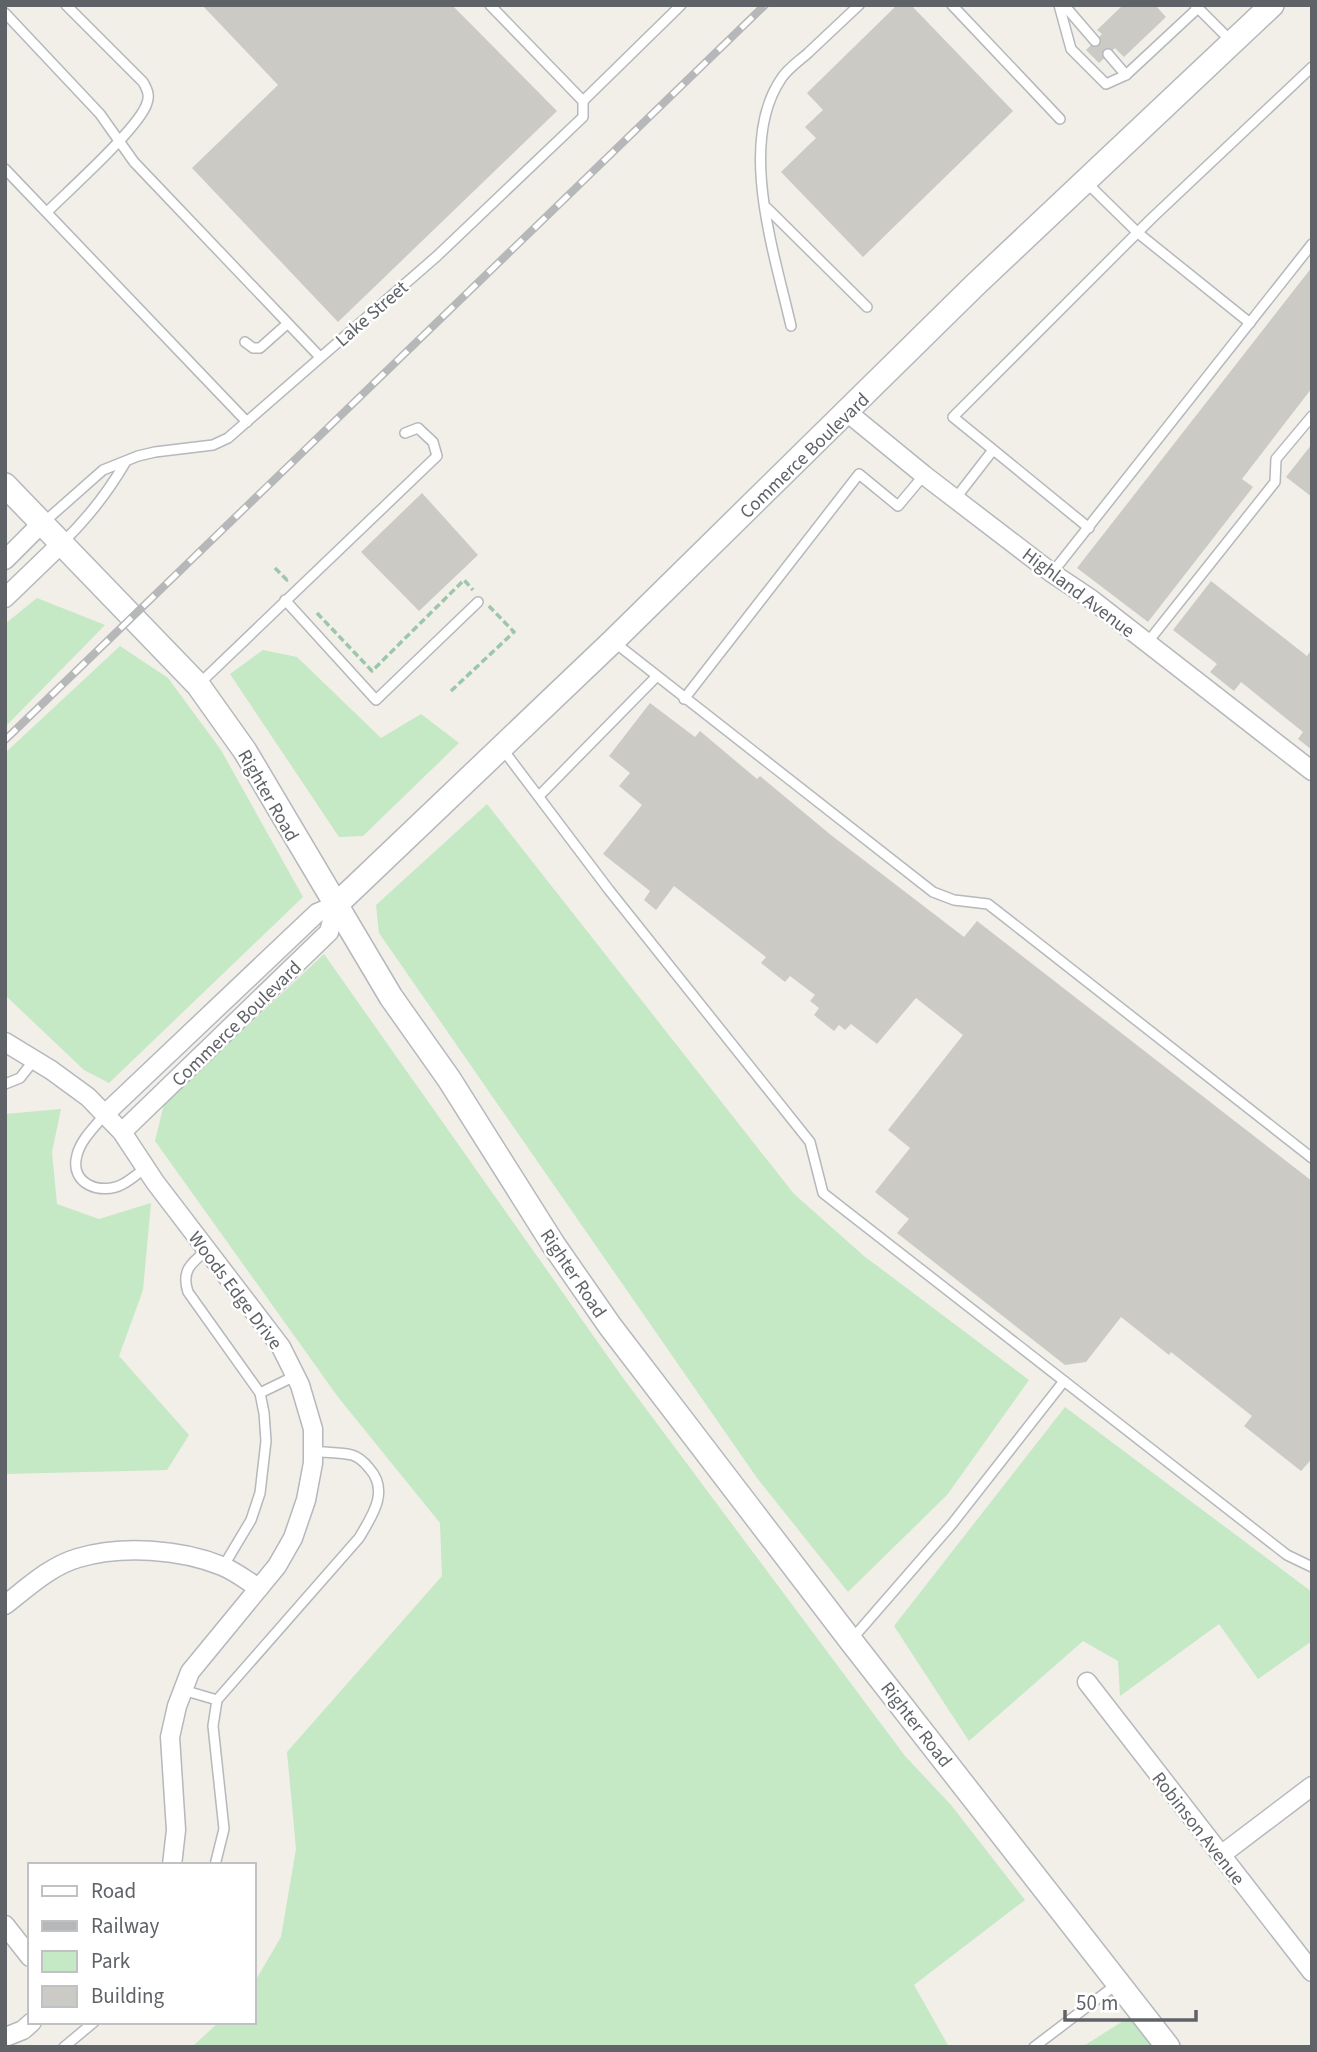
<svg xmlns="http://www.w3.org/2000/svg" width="1317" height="2052" font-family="'Source Sans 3',sans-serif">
<rect width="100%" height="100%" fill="#f1efe8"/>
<g fill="#c5e8c5">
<polygon points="37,598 105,625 5,727 5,624"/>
<polygon points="120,646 168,678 221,750 303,897 109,1083 84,1070 5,995 5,753"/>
<polygon points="263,650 297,657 381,738 421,714 459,743 363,836 339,837 230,674"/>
<polygon points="487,804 794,1194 864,1256 1029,1380 947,1495 848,1592 757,1478 379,933 376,905"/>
<polygon points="324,954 623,1378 905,1756 951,1805 1025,1900 914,1985 949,2047 192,2047 219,2022 254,2022 254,1983 281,1937 296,1849 287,1752 442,1576 440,1523 338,1397 155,1141 164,1104"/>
<polygon points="61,1109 52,1152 57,1204 99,1219 151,1203 143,1290 119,1356 189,1435 167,1470 5,1474 5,1114"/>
<polygon points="1065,1407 1312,1592 1312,1641 1258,1679 1219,1624 1120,1696 1118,1661 1083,1641 969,1741 894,1626"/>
<polygon points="1131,2016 1154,2047 1082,2047"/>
</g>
<g fill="#cccac5">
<polygon points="202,5 452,5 557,111 338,322 192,168 278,85"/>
<polygon points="897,5 911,5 1013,111 863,257 781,172 816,138 805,127 823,110 807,93"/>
<polygon points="1123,5 1155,5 1166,17 1124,57 1115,48 1099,63 1086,50 1102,34 1097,30"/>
<polygon points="1312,267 1312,388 1242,479 1253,487 1148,622 1077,568"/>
<polygon points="1312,444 1312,497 1286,477"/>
<polygon points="422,493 478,555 419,611 361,552"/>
<polygon points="1211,581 1307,656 1312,649 1312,750 1298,739 1303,732 1241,682 1234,691 1210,672 1217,664 1173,630"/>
<polygon points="650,703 695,737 700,731 757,779 760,776 831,835 964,937 977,921 1312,1181 1312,1462 1310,1461 1301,1471 1244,1426 1252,1416 1171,1352 1169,1355 1121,1317 1086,1362 1065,1365 897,1233 909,1219 875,1192 910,1148 888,1130 963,1035 916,998 877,1044 851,1024 845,1030 839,1025 834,1031 814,1015 819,1008 810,1001 815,995 790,976 785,982 761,963 766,957 674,886 656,910 644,900 650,891 603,854 642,805 619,786 630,773 609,756"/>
</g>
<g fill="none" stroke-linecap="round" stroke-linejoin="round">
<defs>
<g id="service">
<polyline points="952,5 1060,119"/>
<polyline points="1059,5 1071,49 1106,84 1126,75 1198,8"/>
<polyline points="1064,5 1095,41"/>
<polyline points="1195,5 1231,41"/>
<polyline points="5,13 100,114 134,162 320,357"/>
<polyline points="1108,54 1126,75"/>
<polyline points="583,101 681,5"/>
<polyline points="5,169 247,422"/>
<polyline points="1087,183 1138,233 1250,323"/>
<polyline points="767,208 867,307"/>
<path d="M47,212C68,191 140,127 147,103C150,95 147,89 143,82L66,5"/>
<path d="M791,326C775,255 737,144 781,79C787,69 799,61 808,53C825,37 842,21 859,5"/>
<polyline points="245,342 253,348 260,348 287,324"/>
<polyline points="955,499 993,450"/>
<polyline points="43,523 103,470 138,456 155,452 213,445 228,438 437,256 583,117 583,101 490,5"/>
<polyline points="1089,528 953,417 1152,218 1312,67"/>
<path d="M62,543C87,519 108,492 125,463"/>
<polyline points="1052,573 1312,244"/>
<polyline points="285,600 376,700 478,602"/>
<polyline points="614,642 933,892 954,900 988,904 1006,918 1312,1158"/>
<polyline points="1147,643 1275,482 1276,459 1312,416"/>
<polyline points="199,684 437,456 433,442 418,428 405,433"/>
<polyline points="684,699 859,474 898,506 924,475"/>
<polyline points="501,747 609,890 810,1142 823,1193 1287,1555 1312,1567"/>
<polyline points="539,796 656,677"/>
<polyline points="5,1084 20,1078 35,1059"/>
<path d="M105,1114C95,1127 81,1139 77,1155C69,1184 101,1196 123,1184C131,1180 138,1173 146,1168"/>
<path d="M207,1250C191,1263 181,1271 188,1292L260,1393L264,1413L266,1441L260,1493L251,1520L223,1567"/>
<polyline points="260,1393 295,1376"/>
<polyline points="852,1639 952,1524 1064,1381"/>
<polyline points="183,1690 217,1700"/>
<path d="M215,1865L224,1829L213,1726L217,1700L359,1538C372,1516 390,1491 369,1468C365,1463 359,1457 352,1455C340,1452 326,1453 313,1451"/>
<polyline points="64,2047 94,2022"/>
<polyline points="1034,2047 1117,1984"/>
</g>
<g id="minor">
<polyline points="847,412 924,475 1052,573 1091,599 1312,771"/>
<polyline points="5,560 42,523"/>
<polyline points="5,598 62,543"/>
<polyline points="5,1042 51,1070 88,1097 122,1132 155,1182 281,1347 300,1385 313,1429 313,1463 306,1500 293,1538 277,1566 190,1672 177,1706 170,1737 176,1830 172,1865"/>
<polyline points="105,1114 317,913 336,905"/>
<polyline points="122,1132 329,932 336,905"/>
<path d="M5,1605C27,1588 50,1566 78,1558C122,1545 180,1549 222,1566C235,1571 247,1581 259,1588"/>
<polyline points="1087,1682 1312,1972"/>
<polyline points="1221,1855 1312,1786"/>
<polyline points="5,1925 30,1957"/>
<polyline points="8,2036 23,2030 32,2022"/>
</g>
<g id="tertiary">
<polyline points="5,485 198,685 245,751 391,997 449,1079 553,1244 610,1326 851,1641 1168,2047"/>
<polyline points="336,905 613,641 975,285 1272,5"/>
</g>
</defs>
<use href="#service" stroke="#b5b8bc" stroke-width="12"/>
<use href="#minor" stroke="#b5b8bc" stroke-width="21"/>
<use href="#tertiary" stroke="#b5b8bc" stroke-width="26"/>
<g stroke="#9cc7a9" stroke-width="3.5" stroke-dasharray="7 3.5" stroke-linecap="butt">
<polyline points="275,568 287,580 288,579"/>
<polyline points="317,613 372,671 464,580 473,590"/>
<polyline points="451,691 514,632 488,605"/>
</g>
<use href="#service" stroke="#fff" stroke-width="9"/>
<use href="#minor" stroke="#fff" stroke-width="18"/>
<use href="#tertiary" stroke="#fff" stroke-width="23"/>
<defs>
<polyline id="rail" points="5,740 765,5"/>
</defs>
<use href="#rail" stroke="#b6b7b8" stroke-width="8"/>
<use href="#rail" stroke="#fff" stroke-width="5" stroke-dasharray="16" stroke-linecap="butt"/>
</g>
<g text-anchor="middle" stroke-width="5" stroke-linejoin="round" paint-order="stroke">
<g font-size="19" fill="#5f6368" stroke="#fff">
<text transform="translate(371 313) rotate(-41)" y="7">Lake Street</text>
<text transform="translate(804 455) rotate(-44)" y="7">Commerce Boulevard</text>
<text transform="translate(1079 592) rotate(37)" y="7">Highland Avenue</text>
<text transform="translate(269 795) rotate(60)" y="7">Righter Road</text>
<text transform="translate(236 1023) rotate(-44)" y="7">Commerce Boulevard</text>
<text transform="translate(574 1273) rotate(56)" y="7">Righter Road</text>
<text transform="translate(236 1290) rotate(53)" y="7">Woods Edge Drive</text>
<text transform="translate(917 1724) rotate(52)" y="7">Righter Road</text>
<text transform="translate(1199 1828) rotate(52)" y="7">Robinson Avenue</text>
</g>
</g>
<rect width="1317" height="2052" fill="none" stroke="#5f6368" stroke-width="14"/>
<rect x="28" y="1863" width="228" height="161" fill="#ffffff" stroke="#bfc1c3" stroke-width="2"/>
<rect x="42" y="1886" width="35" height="10" fill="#ffffff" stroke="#bfc1c3" stroke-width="2"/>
<text x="91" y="1898" font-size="21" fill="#5f6368">Road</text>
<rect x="42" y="1921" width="35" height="10" fill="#b6b7b8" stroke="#bfc1c3" stroke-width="2"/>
<text x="91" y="1933" font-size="21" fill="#5f6368">Railway</text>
<rect x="42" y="1951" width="35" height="21" fill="#c5e8c5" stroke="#bfc1c3" stroke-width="2"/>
<text x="91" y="1968" font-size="21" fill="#5f6368">Park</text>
<rect x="42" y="1986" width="35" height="21" fill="#cccac5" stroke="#bfc1c3" stroke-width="2"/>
<text x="91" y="2003" font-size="21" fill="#5f6368">Building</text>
<path d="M1065 2010v10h131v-10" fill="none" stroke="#5f6368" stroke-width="3.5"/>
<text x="1076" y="2010" font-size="21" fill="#5f6368" stroke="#ffffff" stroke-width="5" paint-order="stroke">50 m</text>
</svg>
